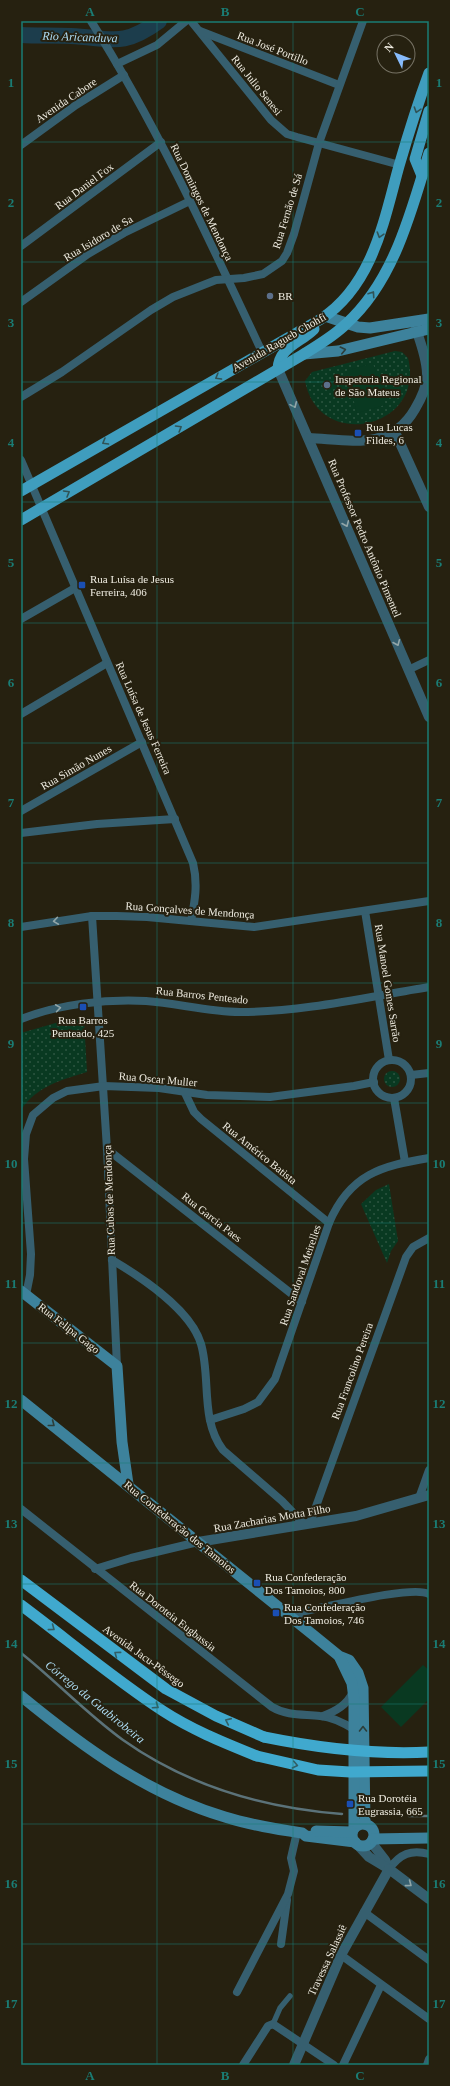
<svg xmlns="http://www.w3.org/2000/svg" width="450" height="2086" font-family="Georgia,serif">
<defs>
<pattern id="park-dots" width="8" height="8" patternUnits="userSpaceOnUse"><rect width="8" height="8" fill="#093921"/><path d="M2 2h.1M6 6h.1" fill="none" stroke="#2d5641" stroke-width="1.8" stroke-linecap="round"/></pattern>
</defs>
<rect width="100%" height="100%" fill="#262110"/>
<g fill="url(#park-dots)">
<path d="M395,351L402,352L408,358C426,428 319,453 305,381L312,372Z"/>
<path d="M84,1019L87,1072C61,1080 37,1086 21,1110V1033L66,1020Z"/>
<circle cx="392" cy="1079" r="8"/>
<polygon points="389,1184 398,1241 391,1251 387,1263 361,1204 376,1190"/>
</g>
<g fill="#093921">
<polygon points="373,363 385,405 357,413 346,371"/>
<polygon points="423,1665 429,1670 429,1699 401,1727 381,1707"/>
</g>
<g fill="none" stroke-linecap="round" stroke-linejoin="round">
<g stroke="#5b7279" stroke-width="2.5">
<path d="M21,1653C56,1681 87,1714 123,1740C188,1786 264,1808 342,1814"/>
<polyline points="409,1816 429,1816"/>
</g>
<path stroke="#1c3d4c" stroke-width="16" d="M21,35C38,36 54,35 71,36C111,38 122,48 159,21"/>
<polyline stroke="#365f6f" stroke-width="5.5" points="273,2024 280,2008 290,1996"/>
<g stroke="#365f6f" stroke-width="8">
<path d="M91,21C157,126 209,239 262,352"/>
<polyline points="191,21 271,120 287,134 297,137 400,165"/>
<polyline points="200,31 339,85"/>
<polyline points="117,64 157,45 186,21"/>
<polyline points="21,145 76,105 124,75"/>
<polyline points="21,246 161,142"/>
<polyline points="21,302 88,254 124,233 190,201"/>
<polyline points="21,397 62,372 151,310 173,297 216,280 244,278 263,274 282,261 287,253 294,234 319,143 363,21"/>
<path d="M21,460L193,863C198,884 195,901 191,921"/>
<polyline points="21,619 75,588"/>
<polyline points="408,670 429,660"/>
<polyline points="21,714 107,663"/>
<polyline points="21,811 142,742"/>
<polyline points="21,833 97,824 175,819"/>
<polyline points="365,911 389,1060"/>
<polyline points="92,916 107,1149 117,1366"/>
<polyline points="21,927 92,916 117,916 147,917 254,927 429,901"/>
<path d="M21,1019C59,1004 105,999 146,1001C177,1003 208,1012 240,1012C303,1012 367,997 429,987"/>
<circle cx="392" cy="1079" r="19"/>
<polyline points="411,1075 429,1073"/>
<polyline points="185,1093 194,1112 201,1119 329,1223"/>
<polyline points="394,1098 405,1162"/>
<polyline points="107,1149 302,1302"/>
<path d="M112,1260C141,1277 191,1310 201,1344C211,1378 200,1420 223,1450L282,1501L304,1524"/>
<polyline points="26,1295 30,1275 31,1254 24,1159 26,1134 33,1115 53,1098 67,1091 104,1086 159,1088 207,1095 270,1097 354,1086 374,1082"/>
<path d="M210,1420L244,1409L258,1402L275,1379L329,1223C350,1174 381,1166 429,1158"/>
<polyline points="419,1498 429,1470"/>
<path d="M21,1509L272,1707C287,1716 304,1714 320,1716C333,1717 344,1723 355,1730"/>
<polyline points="310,1523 406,1257 413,1247 429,1238"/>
<polyline points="95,1569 131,1558 198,1542"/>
<path d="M293,1619L305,1611C327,1607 413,1585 429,1594"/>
<path d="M323,1716C336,1711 347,1705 353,1692"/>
<path d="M389,1869C400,1854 411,1849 429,1854"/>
<polyline points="364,1912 429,1960"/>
<polyline points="281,1944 287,1900"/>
<polyline points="341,1955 429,2019"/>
<polyline points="237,1992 288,1894 294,1871 291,1858 297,1832"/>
<polyline points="243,2065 268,2026 273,2024 334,2065"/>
<polyline points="343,2065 381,1985"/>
<polyline points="427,2065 429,2059"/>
</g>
<g stroke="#365f6f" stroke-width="10">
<polyline points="278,369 429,717"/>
<polyline points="395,432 429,507"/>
<path d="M309,438C350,440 391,451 415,409C421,399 426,389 427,377C428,359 419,341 415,324"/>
<polyline points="198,1542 356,1516 429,1495"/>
<polyline points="371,1842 385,1860 389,1869"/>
<polyline points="357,1844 369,1857 389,1869 429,1899"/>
<polyline points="294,2065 341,1955 389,1869"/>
</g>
<g stroke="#3d829c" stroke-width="11">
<polyline points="325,316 358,327 370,328 429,319"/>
<polyline points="304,354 338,351 429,329"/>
<polyline points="21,1291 117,1366 122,1442 128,1484"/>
<polyline points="21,1400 312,1634 339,1656 349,1660 358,1673 363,1688 365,1824"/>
<polyline points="340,1658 352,1683 354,1699 354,1828"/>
<path d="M21,1696C83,1747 147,1794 225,1817C250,1825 276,1829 302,1833L306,1836L355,1842"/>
<circle cx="363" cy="1835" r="11"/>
<polyline points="316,1831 352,1832"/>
<polyline points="373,1839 429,1838"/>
</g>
<g stroke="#3f9dbe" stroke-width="11">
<polyline points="422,176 415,159 429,111"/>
<path d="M278,369C279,347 300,343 314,329"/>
<path d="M21,491L321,319C373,285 384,220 399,166C408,135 418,103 429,73"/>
<path d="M21,520L304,354C318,345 334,336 346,324C394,281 411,212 429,153"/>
</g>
<g stroke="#40a9ce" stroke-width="11">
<polyline points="21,1580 166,1689 216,1716 264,1737"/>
<path d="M21,1605C68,1640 114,1679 163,1711C192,1730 225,1743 257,1756"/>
</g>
<g stroke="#40a9ce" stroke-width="11">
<path d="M264,1737C318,1748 373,1755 429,1752"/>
<polyline points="257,1756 318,1770 350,1772 429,1771"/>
</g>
</g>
<defs><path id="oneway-chevron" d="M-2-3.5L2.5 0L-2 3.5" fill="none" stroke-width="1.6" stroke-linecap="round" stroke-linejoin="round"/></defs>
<g stroke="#305356">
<use href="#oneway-chevron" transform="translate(417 110) rotate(108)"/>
<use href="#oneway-chevron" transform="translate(380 235) rotate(107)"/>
<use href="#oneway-chevron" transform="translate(372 294) rotate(-56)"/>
<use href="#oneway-chevron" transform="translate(218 377) rotate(150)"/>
<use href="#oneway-chevron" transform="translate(179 428) rotate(-31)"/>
<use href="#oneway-chevron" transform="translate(105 442) rotate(150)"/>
<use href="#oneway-chevron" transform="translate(67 493) rotate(-30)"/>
</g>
<g stroke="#2d3e3a">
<use href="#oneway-chevron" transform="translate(343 350) rotate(-13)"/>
<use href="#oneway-chevron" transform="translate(52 1424) rotate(38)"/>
<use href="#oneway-chevron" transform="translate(363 1729) rotate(-90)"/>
</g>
<g stroke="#92a6a8">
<use href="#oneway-chevron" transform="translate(294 405) rotate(66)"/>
<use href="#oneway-chevron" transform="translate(346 524) rotate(67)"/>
<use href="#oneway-chevron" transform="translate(397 643) rotate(67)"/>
<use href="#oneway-chevron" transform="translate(56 921) rotate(172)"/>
<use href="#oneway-chevron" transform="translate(58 1008) rotate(-8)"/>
<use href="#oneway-chevron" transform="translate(409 1884) rotate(37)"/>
</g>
<g stroke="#325e65">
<use href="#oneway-chevron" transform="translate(52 1628) rotate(37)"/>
<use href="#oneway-chevron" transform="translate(117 1654) rotate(-143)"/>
<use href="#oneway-chevron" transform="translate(156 1706) rotate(34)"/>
<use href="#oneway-chevron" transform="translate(228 1721) rotate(-156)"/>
<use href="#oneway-chevron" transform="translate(295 1765) rotate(12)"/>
</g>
<path fill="none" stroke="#1a7c74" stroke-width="1" stroke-opacity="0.55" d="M157,21V2065M293,21V2065M21,142H429M21,262H429M21,382H429M21,502H429M21,623H429M21,743H429M21,863H429M21,983H429M21,1103H429M21,1223H429M21,1343H429M21,1463H429M21,1584H429M21,1704H429M21,1824H429M21,1944H429"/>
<g fill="#5c6f8a" stroke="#262110" stroke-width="1.5">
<circle cx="270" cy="296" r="4"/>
<circle cx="327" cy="385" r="4"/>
</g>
<g fill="#1a4fb4" stroke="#262110" stroke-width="1.5">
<rect x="354" y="429" width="8" height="8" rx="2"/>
<rect x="78" y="581" width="8" height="8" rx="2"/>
<rect x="79" y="1003" width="8" height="8" rx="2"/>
<rect x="253" y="1579" width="8" height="8" rx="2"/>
<rect x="272" y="1609" width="8" height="8" rx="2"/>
<rect x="346" y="1800" width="8" height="8" rx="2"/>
</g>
<g text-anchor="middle" stroke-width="4" stroke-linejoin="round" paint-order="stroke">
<g font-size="11" fill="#efece1" stroke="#262110">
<text transform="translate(273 48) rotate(21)" y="4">Rua José Portillo</text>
<text transform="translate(257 85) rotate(51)" y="4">Rua Julio Senesi</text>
<text transform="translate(66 100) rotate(-34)" y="4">Avenida Cabore</text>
<text transform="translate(84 186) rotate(-37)" y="4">Rua Daniel Fox</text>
<text transform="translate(202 202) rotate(64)" y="4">Rua Domingos de Mendonça</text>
<text transform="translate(287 211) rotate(-73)" y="4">Rua Fernão de Sá</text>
<text transform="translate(98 238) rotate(-31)" y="4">Rua Isidoro de Sa</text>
<text transform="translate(279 342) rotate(-30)" y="4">Avenida Ragueb Chohfi</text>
<text transform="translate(365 538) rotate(67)" y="4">Rua Professor Pedro Antônio Pimentel</text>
<text transform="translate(144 718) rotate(66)" y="4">Rua Luísa de Jesus Ferreira</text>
<text transform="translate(76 767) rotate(-30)" y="4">Rua Simão Nunes</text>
<text transform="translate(190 910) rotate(4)" y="4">Rua Gonçalves de Mendonça</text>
<text transform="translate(388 983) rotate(81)" y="4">Rua Manoel Gomes Sarrão</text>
<text transform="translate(202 995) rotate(6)" y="4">Rua Barros Penteado</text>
<text transform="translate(158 1079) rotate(5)" y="4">Rua Oscar Muller</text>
<text transform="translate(260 1153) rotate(39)" y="4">Rua Américo Batista</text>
<text transform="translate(109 1200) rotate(-92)" y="4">Rua Cubas de Mendonça</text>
<text transform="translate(212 1217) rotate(38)" y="4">Rua Garcia Paes</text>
<text transform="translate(300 1275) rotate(-71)" y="4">Rua Sandoval Meirelles</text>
<text transform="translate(69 1328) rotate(38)" y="4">Rua Felipa Gago</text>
<text transform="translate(352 1371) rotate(-70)" y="4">Rua Francolino Pereira</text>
<text transform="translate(272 1518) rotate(-10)" y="4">Rua Zacharias Motta Filho</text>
<text transform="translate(180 1527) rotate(39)" y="4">Rua Confederação dos Tamoios</text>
<text transform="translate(173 1616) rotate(38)" y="4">Rua Doroteia Eugbassia</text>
<text transform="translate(144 1656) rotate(36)" y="4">Avenida Jacu-Pêssego</text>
<text transform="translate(327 1960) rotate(-65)" y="4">Travessa Salassiê</text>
</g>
<g font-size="11" fill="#efece1" stroke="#262110" text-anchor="start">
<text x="278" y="300">BR</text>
<text x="335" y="383">Inspetoria Regional<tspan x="335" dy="13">de São Mateus</tspan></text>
<text x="366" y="431">Rua Lucas<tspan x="366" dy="13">Fildes, 6</tspan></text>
<text x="90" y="583">Rua Luísa de Jesus<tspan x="90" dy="13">Ferreira, 406</tspan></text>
<text x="83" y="1024" text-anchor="middle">Rua Barros<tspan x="83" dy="13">Penteado, 425</tspan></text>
<text x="265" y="1581">Rua Confederação<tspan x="265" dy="13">Dos Tamoios, 800</tspan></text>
<text x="284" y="1611">Rua Confederação<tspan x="284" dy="13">Dos Tamoios, 746</tspan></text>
<text x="358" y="1802">Rua Dorotéia<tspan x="358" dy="13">Eugrassia, 665</tspan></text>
</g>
<g font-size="12" font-style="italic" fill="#aeddf5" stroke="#262110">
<text transform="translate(80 37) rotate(2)" y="4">Rio Aricanduva</text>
<text transform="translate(95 1702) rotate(39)" y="4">Córrego da Guabirobeira</text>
</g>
</g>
<rect width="450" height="2086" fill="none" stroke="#262110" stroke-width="44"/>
<g transform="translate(396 54) rotate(313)"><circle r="19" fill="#262110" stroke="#767264"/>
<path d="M0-3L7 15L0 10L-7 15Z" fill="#87bbfb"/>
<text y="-6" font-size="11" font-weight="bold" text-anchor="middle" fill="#efece1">N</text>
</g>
<rect x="22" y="22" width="406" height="2042" fill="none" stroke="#1a7c74" stroke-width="1.5"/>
<g font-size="13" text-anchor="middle" font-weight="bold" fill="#1a7c74">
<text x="90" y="16">A</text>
<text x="225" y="16">B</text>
<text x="360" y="16">C</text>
<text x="11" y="87">1</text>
<text x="439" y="87">1</text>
<text x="11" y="207">2</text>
<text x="439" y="207">2</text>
<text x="11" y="327">3</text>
<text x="439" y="327">3</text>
<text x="11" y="447">4</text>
<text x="439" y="447">4</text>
<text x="11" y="567">5</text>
<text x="439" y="567">5</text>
<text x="11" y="687">6</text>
<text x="439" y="687">6</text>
<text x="11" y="807">7</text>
<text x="439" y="807">7</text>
<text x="11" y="927">8</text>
<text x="439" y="927">8</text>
<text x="11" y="1048">9</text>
<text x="439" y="1048">9</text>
<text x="11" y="1168">10</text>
<text x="439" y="1168">10</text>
<text x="11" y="1288">11</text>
<text x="439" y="1288">11</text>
<text x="11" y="1408">12</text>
<text x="439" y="1408">12</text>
<text x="11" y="1528">13</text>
<text x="439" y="1528">13</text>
<text x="11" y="1648">14</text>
<text x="439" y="1648">14</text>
<text x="11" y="1768">15</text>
<text x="439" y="1768">15</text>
<text x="11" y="1888">16</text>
<text x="439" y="1888">16</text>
<text x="11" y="2008">17</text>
<text x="439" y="2008">17</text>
<text x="90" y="2080">A</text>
<text x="225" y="2080">B</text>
<text x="360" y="2080">C</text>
</g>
</svg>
